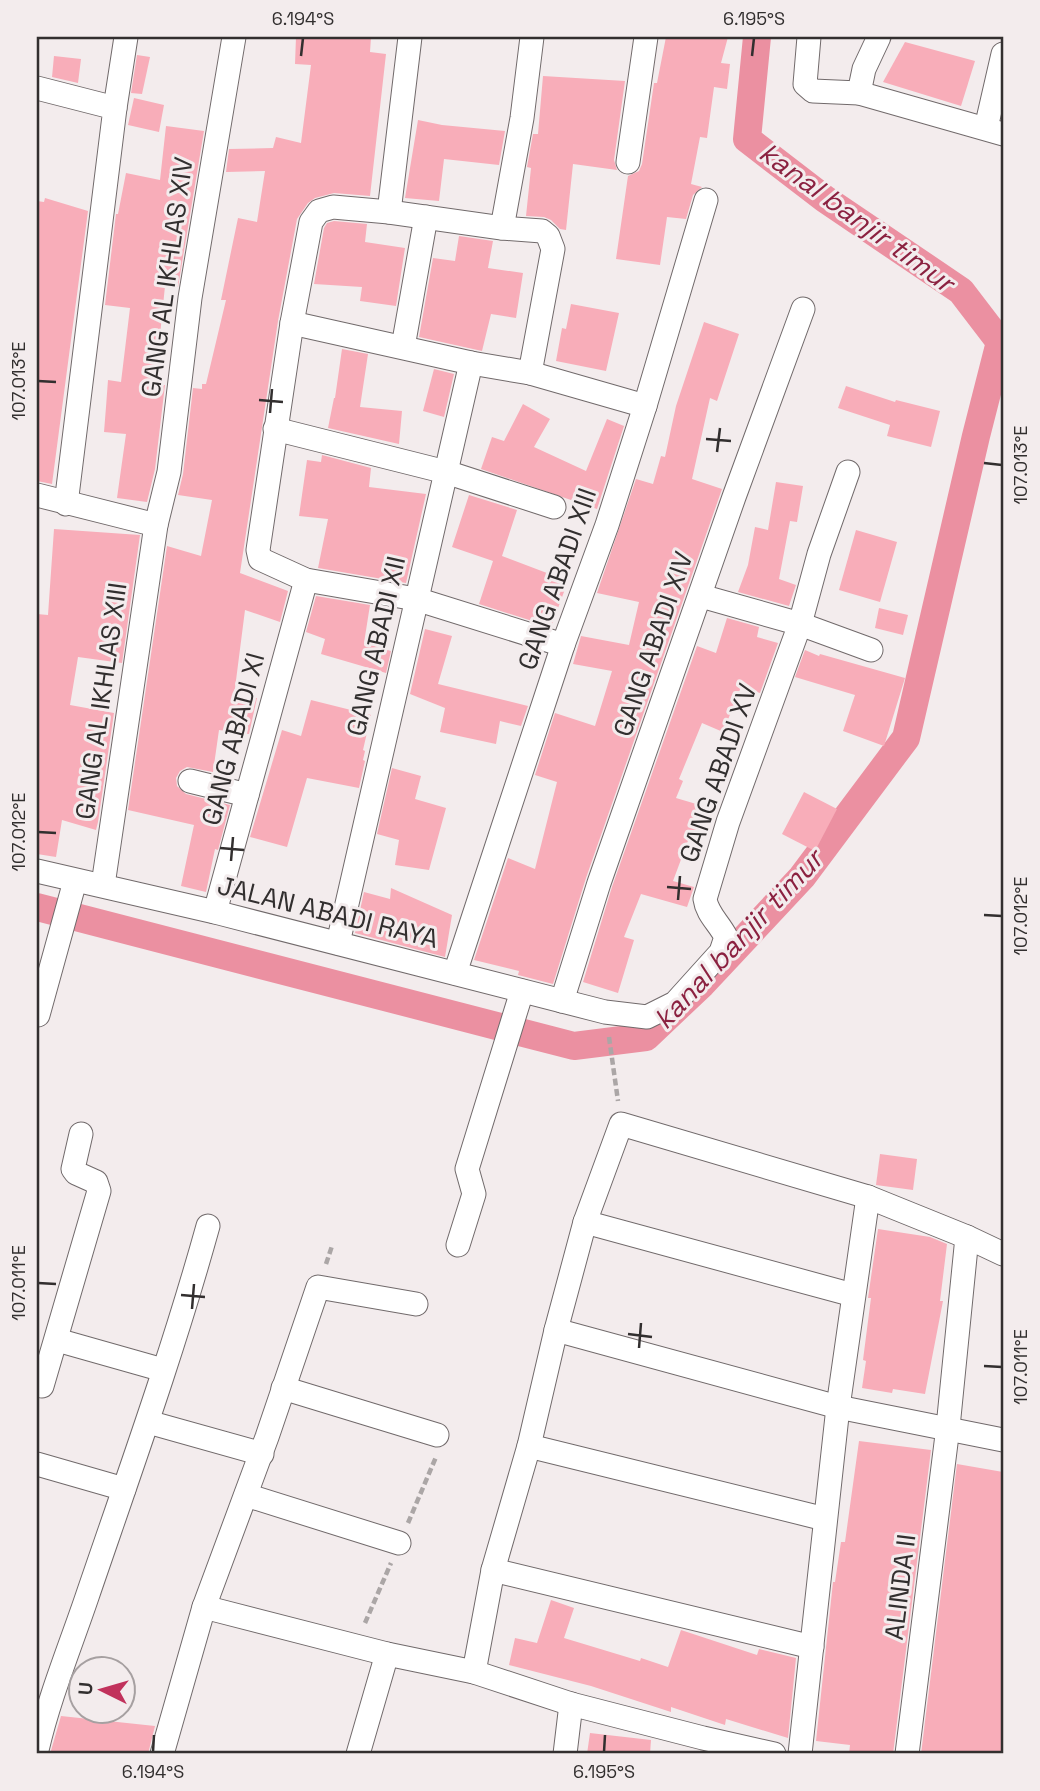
<svg xmlns="http://www.w3.org/2000/svg" width="1040" height="1791" font-family="'Space Grotesk',sans-serif">
<rect width="100%" height="100%" fill="#f3eced"/>
<g fill="none" stroke-linecap="round" stroke-linejoin="round">
<polyline stroke="#eb90a1" stroke-width="28" points="37,907 574,1046 646,1037 702,984 802,877 906,738 976,436 1000,342 961,291 825,199 747,139 757,37"/>
</g>
<g fill="#f8adb9">
<polygon points="296,37 371,37 370,52 386,54 370,196 334,193 315,198 308,203 297,219 278,321 240,573 288,591 280,622 245,610 234,696 257,698 249,734 219,730 213,772 187,767 180,771 176,778 177,786 186,794 230,805 218,850 215,849 206,892 181,886 194,825 128,810 167,546 201,556 212,500 178,495 183,474 193,388 202,389 202,384 206,384 226,300 221,300 238,218 257,222 265,171 226,172 229,149 273,148 276,137 301,143 311,65 295,64"/>
<polygon points="666,37 728,37 721,63 730,64 727,89 714,87 707,138 700,137 691,184 702,187 693,195 686,219 667,217 660,265 616,259 628,176 639,171 642,164 654,83 657,83"/>
<polygon points="905,42 975,61 961,106 883,82"/>
<polygon points="137,55 150,57 142,94 131,93"/>
<polygon points="54,56 81,59 78,83 52,77"/>
<polygon points="543,76 625,81 614,160 617,170 573,164 566,230 560,229 551,220 544,217 526,216 531,168 527,167 533,134 538,134"/>
<polygon points="134,98 164,105 159,132 128,125"/>
<polygon points="418,120 442,125 505,131 499,165 444,159 439,201 405,198"/>
<polygon points="166,126 204,131 178,287 165,286 155,385 165,385 155,469 147,502 117,498 126,434 104,432 106,407 108,380 121,382 130,308 105,305 116,214 118,214 126,173 160,180"/>
<polygon points="45,198 88,211 52,484 37,481 37,201 44,202"/>
<polygon points="334,221 367,224 365,242 405,248 396,306 360,301 362,287 314,284 324,228 327,223"/>
<polygon points="459,236 493,241 488,268 523,273 516,318 491,314 482,351 419,337 433,258 455,261"/>
<polygon points="571,304 619,313 606,371 556,361 562,328 566,329"/>
<polygon points="704,322 739,334 717,401 710,398 692,479 722,489 586,878 553,984 518,975 519,971 474,960 508,858 535,869 557,782 535,775 555,713 595,726 612,671 573,664 581,636 629,645 639,602 597,593 636,479 653,484 661,456 665,457 676,406"/>
<polygon points="342,349 368,354 360,407 402,411 399,444 328,428 334,398 335,398"/>
<polygon points="434,369 454,374 444,417 423,411"/>
<polygon points="846,386 895,402 896,400 940,411 931,447 887,436 890,425 838,408"/>
<polygon points="523,404 550,419 534,447 586,471 607,419 624,426 597,509 481,469 492,437 504,441"/>
<polygon points="322,455 371,468 369,487 426,494 406,583 318,568 328,519 299,516 307,460 321,462"/>
<polygon points="776,482 803,486 797,522 790,521 779,579 796,585 789,606 738,592 748,565 755,527 768,530"/>
<polygon points="469,495 517,510 502,556 568,581 551,627 479,604 493,561 452,547"/>
<polygon points="54,529 140,535 122,663 78,657 70,705 114,713 98,822 96,830 62,820 56,857 37,854 37,614 48,615"/>
<polygon points="856,530 897,542 880,602 839,590"/>
<polygon points="316,596 370,605 364,643 391,651 386,673 321,654 325,639 306,632"/>
<polygon points="879,608 908,615 903,635 875,628"/>
<polygon points="727,618 759,627 757,637 778,643 760,693 741,687 723,732 702,723 679,779 683,781 676,798 703,806 693,839 689,838 673,881 694,887 687,907 641,894 624,937 634,940 618,993 583,982 612,887 697,646 716,653"/>
<polygon points="425,629 452,636 438,684 528,706 521,726 500,721 496,744 440,732 445,708 410,694"/>
<polygon points="805,650 819,656 820,654 905,678 884,746 843,731 855,695 795,677"/>
<polygon points="311,700 371,715 363,750 365,751 363,760 365,761 359,788 307,778 287,847 250,837 282,730 301,736"/>
<polygon points="392,768 421,776 415,799 446,808 429,870 395,865 399,840 377,834"/>
<polygon points="804,792 837,809 815,851 782,834"/>
<polygon points="391,888 452,915 445,957 355,933 364,892 390,899"/>
<polygon points="880,1154 917,1159 913,1190 876,1185"/>
<polygon points="878,1229 930,1237 947,1244 940,1301 943,1301 925,1394 893,1389 892,1393 862,1388 866,1361 863,1360 871,1298 868,1298"/>
<polygon points="859,1441 931,1450 893,1754 849,1754 850,1745 816,1741 833,1582 835,1582 841,1542 845,1542"/>
<polygon points="957,1464 1003,1472 1003,1754 921,1754"/>
<polygon points="551,1600 574,1608 564,1638 640,1661 641,1658 668,1667 681,1630 757,1655 759,1649 796,1658 788,1738 726,1719 725,1725 671,1707 671,1712 591,1686 509,1665 515,1638 537,1643"/>
<polygon points="61,1716 155,1726 148,1754 50,1754"/>
<polygon points="590,1733 651,1740 650,1754 587,1754"/>
</g>
<g fill="none" stroke-linecap="round" stroke-linejoin="round">
<defs>
<g id="minor">
<polyline points="809,37 805,84 813,91 859,93 1003,134"/>
<polyline points="37,88 115,108 66,504"/>
<polyline points="859,93 864,69 879,37"/>
<polyline points="115,108 126,37"/>
<polyline points="986,128 1003,54"/>
<polyline points="628,162 646,37"/>
<polyline points="389,212 410,37"/>
<polyline points="502,228 522,118 532,37"/>
<polyline points="292,323 471,363 530,373 645,406"/>
<polyline points="403,347 426,217"/>
<polyline points="530,373 553,249 548,236 542,231 502,228 389,212 333,207 319,211 311,222 292,323 258,550 260,559 306,580 416,599 563,645"/>
<polyline points="275,429 446,472 554,507"/>
<polyline points="37,495 156,525"/>
<polyline points="701,596 800,624 871,650"/>
<polyline points="190,781 247,795"/>
<path d="M37,871L215,912L605,1012L647,1017L675,1003L721,952L726,937C719,923 707,914 705,899L728,822L800,624L819,554L848,472"/>
<polyline points="103,885 156,525 169,472 190,298 234,37"/>
<polyline points="215,912 306,580"/>
<polyline points="338,943 471,363"/>
<polyline points="455,973 563,645 607,525 645,406 706,200"/>
<polyline points="562,1001 599,883 734,497 803,309"/>
<polyline points="38,1015 75,881"/>
<polyline points="585,1222 853,1295"/>
<polyline points="458,1245 474,1194 467,1169 522,991"/>
<polyline points="556,1330 838,1407 1003,1440"/>
<polyline points="57,1340 163,1370"/>
<polyline points="37,1384 42,1386 99,1191 96,1182 76,1173 73,1169 81,1134"/>
<polyline points="283,1388 437,1435"/>
<polyline points="148,1422 262,1454"/>
<polyline points="529,1446 825,1519"/>
<polyline points="37,1464 124,1489"/>
<polyline points="246,1495 399,1543"/>
<polyline points="493,1570 812,1647"/>
<polyline points="204,1607 387,1654 474,1672 571,1704 703,1738 774,1754"/>
<polyline points="474,1672 493,1570 529,1446 556,1330 585,1222 621,1124 868,1197 967,1237 1003,1254"/>
<path d="M37,1750C49,1698 70,1647 87,1597C129,1474 173,1352 208,1226"/>
<polyline points="162,1754 204,1607 267,1437 318,1287 416,1304"/>
<polyline points="358,1754 387,1654"/>
<polyline points="565,1754 571,1704"/>
<polyline points="800,1754 838,1407 868,1197"/>
<polyline points="907,1754 948,1427 967,1237"/>
</g>
</defs>
<use href="#minor" stroke="#716a6b" stroke-width="25"/>
<g stroke="#aba6a6" stroke-width="4.5" stroke-dasharray="7 3.5" stroke-linecap="butt">
<polyline points="609,1037 618,1101"/>
<polyline points="326,1264 332,1246"/>
<polyline points="408,1523 436,1457"/>
<polyline points="365,1623 391,1563"/>
</g>
<use href="#minor" stroke="#fff" stroke-width="23"/>
</g>
<path fill="none" stroke="#322f2f" stroke-width="2.5" d="M301,56L303,38M752,56L754,38M38,381L56,382M259,400L283,402M270,413L272,389M706,439L731,441M717,452L720,428M984,463L1002,465M38,832L56,833M220,848L244,850M231,861L233,837M667,887L691,889M678,900L680,876M984,915L1002,916M38,1283L56,1284M181,1295L205,1297M192,1309L194,1284M628,1334L652,1337M639,1348L641,1323M984,1366L1002,1367M153,1752L154,1735M604,1752L605,1735"/>
<g text-anchor="middle" stroke-width="6" stroke-linejoin="round" paint-order="stroke">
<g font-size="26" fill="#322f2f" stroke="#f3eced">
<text transform="translate(167 277) rotate(-82)" y="9">GANG AL IKHLAS XIV</text>
<text transform="translate(557 579) rotate(-71)" y="9">GANG ABADI XIII</text>
<text transform="translate(653 644) rotate(-71)" y="9">GANG ABADI XIV</text>
<text transform="translate(376 646) rotate(-77)" y="9">GANG ABADI XII</text>
<text transform="translate(101 701) rotate(-82)" y="9">GANG AL IKHLAS XIII</text>
<text transform="translate(233 739) rotate(-75)" y="9">GANG ABADI XI</text>
<text transform="translate(718 773) rotate(-71)" y="9">GANG ABADI XV</text>
<text transform="translate(328 912) rotate(14)" y="9">JALAN ABADI RAYA</text>
<text transform="translate(900 1587) rotate(-83)" y="9">ALINDA II</text>
</g>
<g font-size="28" font-style="italic" fill="#8b2140" stroke="#f3eced">
<text transform="translate(857 217) rotate(36)" y="10">kanal banjir timur</text>
<text transform="translate(738 939) rotate(-47)" y="10">kanal banjir timur</text>
</g>
</g>
<rect width="1040" height="1791" fill="none" stroke="#f3eced" stroke-width="77"/>
<g transform="translate(102 1690) rotate(275)"><circle r="33" fill="#f3eced" stroke="#a6a0a1" stroke-width="2"/>
<path d="M0-5L12 26L0 18L-12 26Z" fill="#c1325c"/>
<text y="-10" font-size="19" font-weight="bold" text-anchor="middle" fill="#322f2f">U</text>
</g>
<rect x="38" y="38" width="964" height="1714" fill="none" stroke="#322f2f" stroke-width="2.5"/>
<g font-size="18" text-anchor="middle" fill="#322f2f">
<text x="303" y="25">6.194°S</text>
<text x="754" y="25">6.195°S</text>
<text transform="translate(19 381) rotate(-90)" y="6">107.013°E</text>
<text transform="translate(1021 465) rotate(-90)" y="6">107.013°E</text>
<text transform="translate(19 832) rotate(-90)" y="6">107.012°E</text>
<text transform="translate(1021 916) rotate(-90)" y="6">107.012°E</text>
<text transform="translate(19 1283) rotate(-90)" y="6">107.011°E</text>
<text transform="translate(1021 1367) rotate(-90)" y="6">107.011°E</text>
<text x="153" y="1778">6.194°S</text>
<text x="604" y="1778">6.195°S</text>
</g>
</svg>
